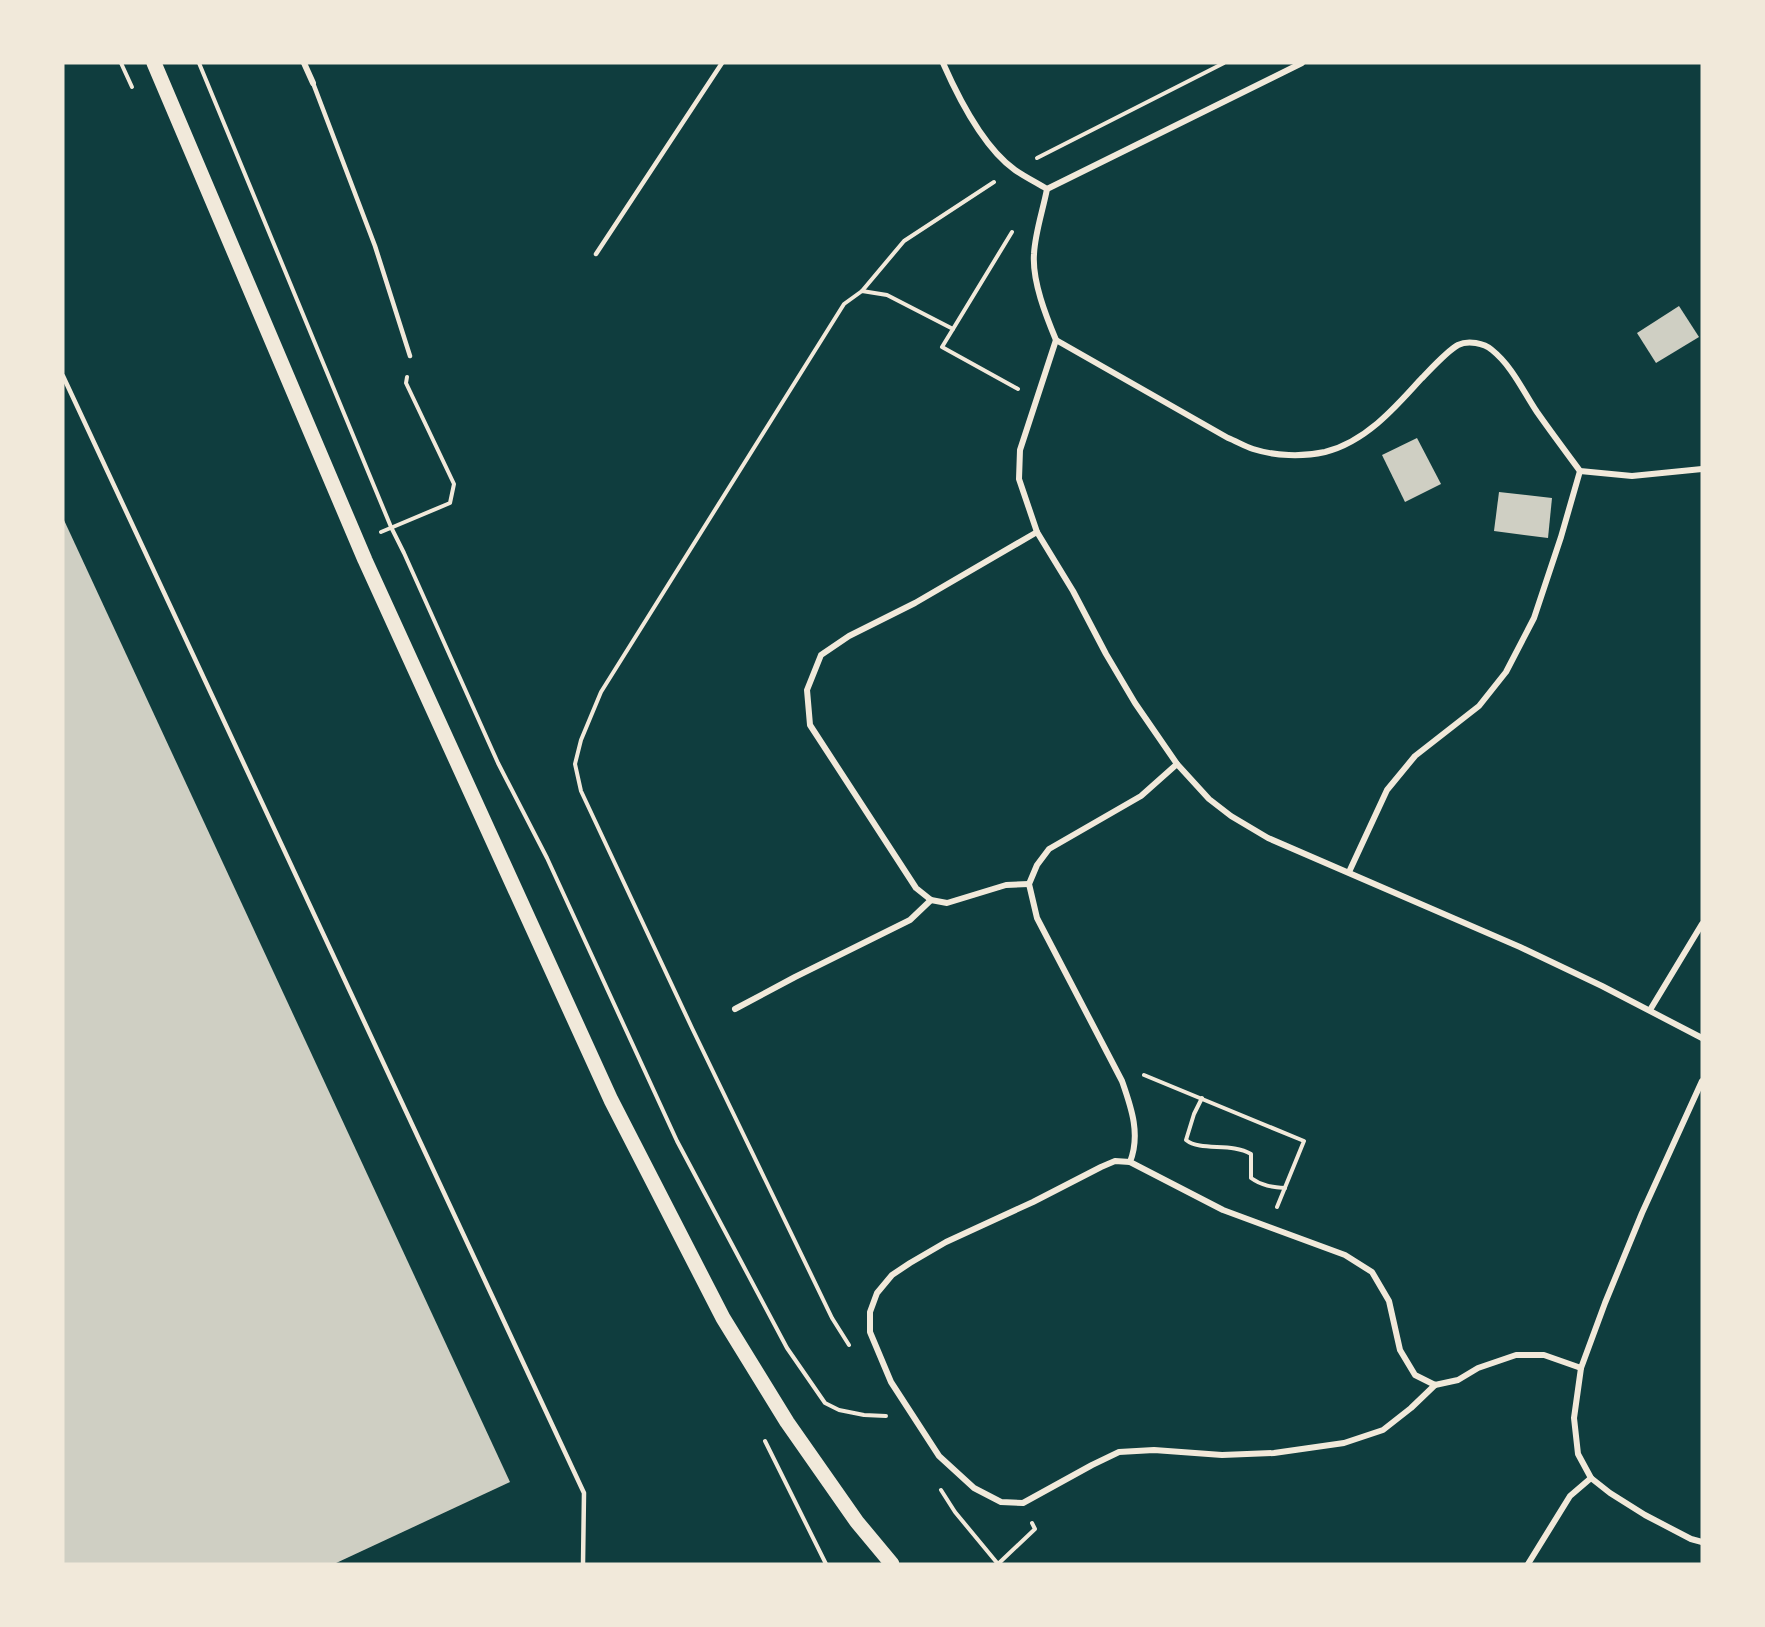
<svg xmlns="http://www.w3.org/2000/svg" width="1765" height="1627" font-family="'Libre Baskerville',serif">
<rect width="100%" height="100%" fill="#0f3d3e"/>
<g fill="#cfcfc3">
<polygon points="1679,306 1699,337 1656,363 1637,333"/>
<polygon points="1417,438 1441,484 1405,502 1382,455"/>
<polygon points="1499,492 1552,498 1548,538 1494,531"/>
<polygon points="63,518 510,1482 334,1564 63,1564"/>
</g>
<g fill="none" stroke-linecap="round" stroke-linejoin="round">
<g stroke="#f1e9da" stroke-width="4">
<polyline points="121,63 132,87"/>
<polyline points="199,63 391,527 404,553 498,763 547,858 677,1141 787,1348 825,1403 839,1410 864,1415 886,1416"/>
<polyline points="1037,158 1224,63"/>
<polyline points="862,291 904,241 994,182"/>
<polyline points="953,329 1012,232"/>
<polyline points="381,532 450,503 454,484 406,383 407,377"/>
<polyline points="1144,1075 1304,1141 1277,1207"/>
<path d="M1202,1098L1194,1114L1186,1140C1201,1152 1231,1142 1251,1154V1178C1262,1186 1272,1187 1285,1188"/>
<polyline points="849,1345 832,1318 692,1028 581,791 575,764 581,740 601,692 844,304 862,291 887,295 953,329 942,347 1018,389"/>
<polyline points="765,1441 826,1564"/>
<polyline points="941,1490 955,1512 998,1564 1035,1529 1032,1523"/>
</g>
<g stroke="#f1e9da" stroke-width="4.5">
<polyline points="313,83 375,246 410,356"/>
<polyline points="596,254 722,63"/>
<polyline points="63,376 584,1493 583,1564"/>
</g>
<g stroke="#f1e9da" stroke-width="6">
<polyline points="304,63 313,83"/>
<path d="M943,63C958,97 984,148 1015,170C1025,177 1037,183 1047,189"/>
<path d="M1047,189C1043,210 1035,233 1034,254C1032,281 1046,316 1056,340L1020,450L1019,479L1037,532L1073,591L1106,654L1135,703L1177,764L1209,799L1231,816L1268,838L1520,947L1602,986L1702,1038"/>
<polyline points="1047,189 1302,63"/>
<path d="M1056,340L1228,438C1236,441 1244,446 1253,449C1275,456 1302,457 1325,452C1365,442 1395,408 1421,379C1430,370 1447,351 1458,345C1468,340 1484,343 1492,350C1512,366 1523,391 1537,412C1551,432 1566,452 1580,471L1632,476L1702,469"/>
<path d="M1177,764L1141,796L1049,849L1037,865L1029,884L1037,918L1122,1081C1131,1107 1141,1134 1130,1162L1223,1210L1345,1255L1372,1272L1389,1301L1400,1350L1415,1375L1435,1385L1458,1380L1478,1368L1516,1355H1544L1581,1368"/>
<polyline points="1349,872 1387,790 1415,756 1479,706 1506,672 1534,618 1561,537 1580,471"/>
<polyline points="1029,884 1006,885 947,903 931,900 916,888 810,725 807,690 821,655 849,636 915,603 1037,532"/>
<polyline points="735,1009 795,977 910,920 931,900"/>
<polyline points="1650,1010 1702,924"/>
<polyline points="1702,1081 1642,1213 1605,1303 1581,1368 1574,1418 1578,1454 1591,1478 1610,1493 1645,1515 1691,1539 1702,1542"/>
<polyline points="1130,1162 1115,1161 1101,1167 1033,1202 946,1242 910,1263 892,1275 877,1293 870,1312 870,1332 891,1382 939,1456 974,1488 1001,1502 1023,1503 1092,1465 1119,1452 1154,1450 1222,1455 1274,1453 1344,1443 1383,1430 1411,1408 1435,1385"/>
<polyline points="1528,1564 1570,1496 1591,1478"/>
</g>
<polyline stroke="#f1e9da" stroke-width="15" points="154,63 365,560 611,1100 723,1318 787,1422 857,1522 892,1564"/>
</g>
<rect width="1765" height="1627" fill="none" stroke="#f1e9da" stroke-width="129"/>
</svg>
